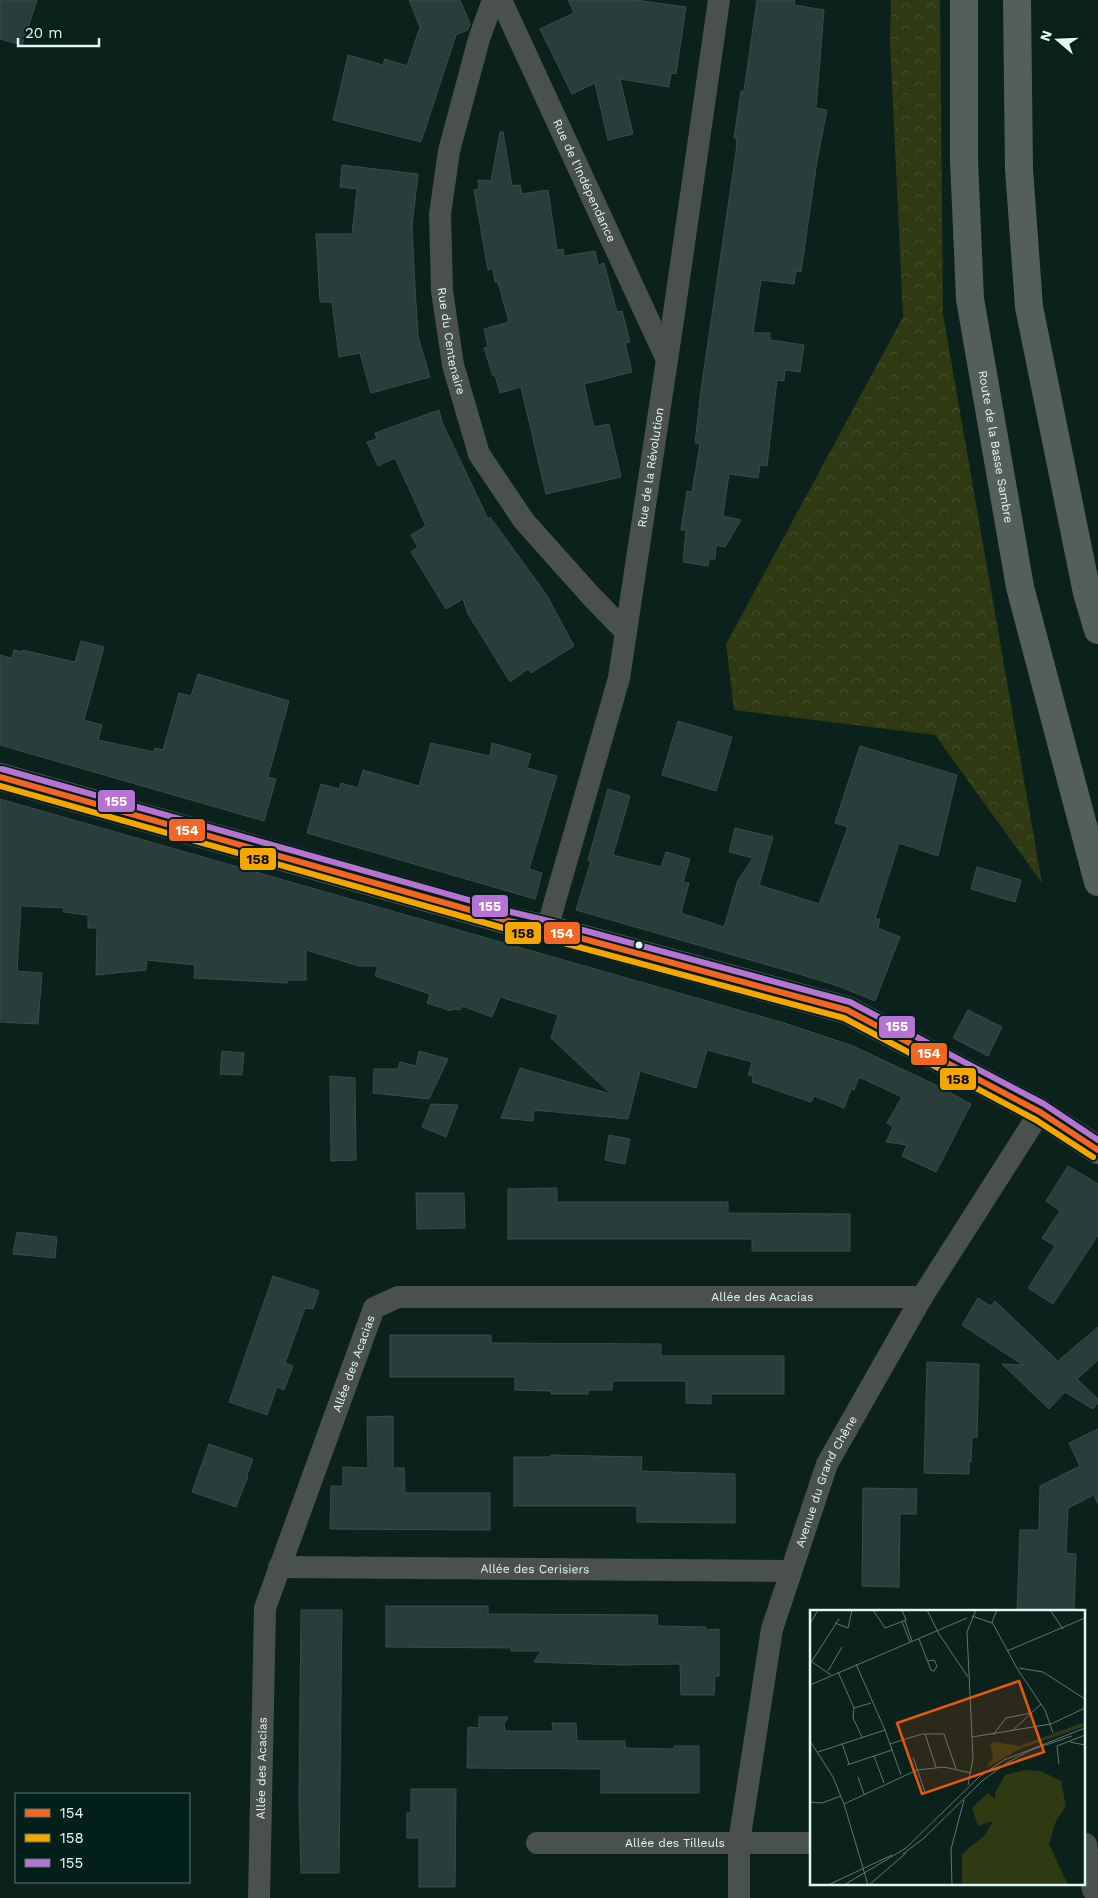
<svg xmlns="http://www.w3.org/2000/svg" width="1098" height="1898" font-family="'Work Sans',sans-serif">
<defs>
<pattern id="forest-crowns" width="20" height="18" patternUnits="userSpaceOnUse" patternTransform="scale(1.25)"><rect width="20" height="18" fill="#2f3a12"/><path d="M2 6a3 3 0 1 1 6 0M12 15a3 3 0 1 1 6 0" fill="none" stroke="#434e29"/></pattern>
</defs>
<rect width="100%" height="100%" fill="#0a211c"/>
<polygon fill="url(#forest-crowns)" points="891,0 940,0 943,314 1042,883 935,735 734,710 726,644 903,317 890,41"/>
<g fill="#2a3d3b" stroke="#3a4c4a">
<polygon points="0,0 37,0 22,45 0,39"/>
<polygon points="409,0 460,0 470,24 468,30 456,35 421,142 333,120 348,55 383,65 385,59 407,66 420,27"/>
<polygon points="568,0 635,0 686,7 676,74 671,73 669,87 620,79 633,134 608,140 595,83 572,94 540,29 574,13"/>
<polygon points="757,0 795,0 794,5 824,10 816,108 827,110 817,161 801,272 796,271 794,284 761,280 753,333 770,333 770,340 804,345 800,372 785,370 784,381 777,380 767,466 760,465 758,478 729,474 723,516 741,520 725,547 716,545 715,559 709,559 708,566 683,562 686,530 681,530 687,491 692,492 700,444 695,443 701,390 736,152 737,138 734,138 741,91 744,91"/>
<polygon points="500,132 503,132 512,186 520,185 522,194 548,190 557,250 563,249 564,256 595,251 598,265 604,263 617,312 622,311 630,342 625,343 632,372 584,384 594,427 609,424 621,477 546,494 521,387 500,393 495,375 493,376 484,348 488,347 484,329 509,322 498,282 495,282 493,269 488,270 474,190 479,189 478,180 491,181"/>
<polygon points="342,165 418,174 412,226 415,287 418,336 430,377 371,393 360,353 339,357 332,302 320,302 316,234 352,234 357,189 340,187"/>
<polygon points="439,410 442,422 488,519 490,517 546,594 574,646 531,673 528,669 510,682 468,614 463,599 446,609 411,552 418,547 411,535 426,526 395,458 378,466 367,442 377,439 375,433"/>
<polygon points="81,641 104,647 84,720 102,725 98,740 154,752 155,748 163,750 179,693 191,696 198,674 289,701 268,777 276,779 264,821 0,745 0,655 12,658 14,650 22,652 22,650 75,662"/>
<polygon points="678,721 732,737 716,791 662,775"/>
<polygon points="431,743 490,756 492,743 531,754 527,768 557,776 529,869 542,873 535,899 307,833 321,784 339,789 341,783 358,788 363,770 419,786"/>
<polygon points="860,746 957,775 938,856 899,843 875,919 880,919 878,928 900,937 875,1001 838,986 799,974 576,910 591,861 588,860 608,789 630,796 613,855 661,867 666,852 690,859 683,882 689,883 681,913 724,927 738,880 753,858 729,852 735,828 773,837 759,885 819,904 848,827 835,823"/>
<polygon points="0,799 784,1023 853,1046 936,1085 971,1104 936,1172 902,1156 907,1145 886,1142 893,1127 887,1123 902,1097 859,1077 854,1090 851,1089 844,1108 814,1096 811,1102 752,1082 753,1076 748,1075 752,1062 707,1050 696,1088 640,1071 628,1119 534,1110 533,1121 501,1118 520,1068 611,1094 551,1038 558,1015 500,997 492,1017 462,1006 460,1010 452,1009 451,1011 427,1003 430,994 375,976 378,966 359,966 306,950 306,980 287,980 287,983 194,978 195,965 147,960 146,970 96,975 97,928 88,928 88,915 63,912 64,908 21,906 17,971 42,973 38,1024 0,1022"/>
<polygon points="977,867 1021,880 1015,902 971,889"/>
<polygon points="968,1010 1002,1027 988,1056 953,1038"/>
<polygon points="222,1051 244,1053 242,1075 220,1074"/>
<polygon points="419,1051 448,1059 429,1099 373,1093 374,1069 398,1069 400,1062 416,1066"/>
<polygon points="330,1076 355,1078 356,1160 331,1161"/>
<polygon points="431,1104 458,1105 446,1137 422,1127"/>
<polygon points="609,1135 630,1139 625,1164 605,1160"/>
<polygon points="1068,1166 1098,1184 1098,1235 1053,1304 1028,1288 1055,1246 1042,1238 1060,1211 1046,1201"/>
<polygon points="557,1188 557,1202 728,1202 728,1213 850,1214 850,1251 752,1251 752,1239 508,1239 508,1189"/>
<polygon points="416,1193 464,1193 465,1228 417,1229"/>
<polygon points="17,1232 57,1237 55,1258 13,1254"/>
<polygon points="273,1276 319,1291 313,1309 305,1308 285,1363 293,1366 284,1390 277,1387 267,1415 229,1402"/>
<polygon points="978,1298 991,1306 995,1301 1058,1361 1098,1327 1098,1360 1077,1379 1098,1399 1098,1403 1093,1409 1065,1392 1049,1409 1002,1364 1023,1365 962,1325"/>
<polygon points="390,1335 491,1335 491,1343 661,1344 661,1356 784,1356 784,1394 711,1394 711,1404 686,1403 686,1381 613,1381 612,1390 588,1390 588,1394 551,1394 551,1391 515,1390 515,1377 390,1377"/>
<polygon points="927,1362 979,1364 977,1438 972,1437 971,1462 969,1461 969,1474 924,1473"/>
<polygon points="393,1416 393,1468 404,1468 405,1493 490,1493 490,1530 330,1529 331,1486 343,1486 343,1467 368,1468 367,1417"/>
<polygon points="1098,1429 1098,1504 1094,1495 1068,1508 1066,1553 1076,1554 1074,1612 1017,1612 1020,1530 1039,1530 1040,1486 1080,1466 1069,1443"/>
<polygon points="209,1444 253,1459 247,1475 248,1476 236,1507 192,1492"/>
<polygon points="551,1455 642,1457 641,1471 735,1474 735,1523 637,1522 637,1506 514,1506 514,1457 551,1457"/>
<polygon points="863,1488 917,1489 916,1514 900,1514 899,1587 862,1586"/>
<polygon points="386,1606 488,1606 488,1614 657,1615 658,1626 706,1627 706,1630 719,1629 719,1676 715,1676 714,1695 681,1695 680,1664 621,1665 534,1662 541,1651 511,1651 511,1648 386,1647"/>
<polygon points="301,1610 342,1610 339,1873 301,1873 299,1802"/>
<polygon points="479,1717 508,1717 504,1724 505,1731 553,1731 552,1723 576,1723 577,1741 625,1741 625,1748 674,1749 674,1746 699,1746 699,1793 601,1793 601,1769 467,1768 468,1727 479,1728"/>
<polygon points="411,1789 456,1789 455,1887 419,1887 419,1838 407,1838 407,1813 411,1812"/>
</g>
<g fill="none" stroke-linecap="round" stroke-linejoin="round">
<g stroke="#4a514c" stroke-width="22">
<path id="s1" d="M493,0L479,39L449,151L440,214L442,291L453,365L479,454L524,521L591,596L626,632"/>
<path id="s2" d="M501,0L667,360"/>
<path id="s3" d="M547,929L619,678L673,320L719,0"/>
<path id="s4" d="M279,1567L791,1571"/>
<path id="s5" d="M537,1843H812"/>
<polyline points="1084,1844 1086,1844 1093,1890"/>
<path id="s6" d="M259,1898L265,1608L374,1308L398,1297H922"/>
<path id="s7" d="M739,1898V1842L772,1629L827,1464L922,1297L1040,1112"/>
</g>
<polyline stroke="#535b56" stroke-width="28" points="0,777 509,921 547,929 847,1010 1040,1112 1098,1150"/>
<g stroke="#545f59" stroke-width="28">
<path id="s8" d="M964,0V160L970,299L1020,587L1098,882"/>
<polyline points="1017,0 1019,169 1029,307 1087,593 1098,630"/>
</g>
<defs>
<polyline id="bus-1" points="0,777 509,921 547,929 847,1010 1040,1112 1098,1150"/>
<polyline id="bus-2" points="0,786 507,929 545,938 844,1018 1036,1120 1093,1157"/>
<polyline id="bus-3" points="2,769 511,912 549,921 850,1002 1044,1104 1098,1140"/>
</defs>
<use href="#bus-1" stroke="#022019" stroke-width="10"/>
<use href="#bus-2" stroke="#022019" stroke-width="10"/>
<use href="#bus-3" stroke="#022019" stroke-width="10"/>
<use href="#bus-1" stroke="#f26522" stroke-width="6"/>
<use href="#bus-2" stroke="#f7a600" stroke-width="6"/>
<use href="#bus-3" stroke="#b673d3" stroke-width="6"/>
</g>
<circle fill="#e2f8f1" stroke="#022019" stroke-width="2" cx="639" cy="945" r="4.5"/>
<g text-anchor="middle" stroke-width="4" stroke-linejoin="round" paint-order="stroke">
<g font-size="12" fill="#e2f8f1" stroke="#022019">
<text dy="4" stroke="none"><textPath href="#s2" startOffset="199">Rue de l'Indépendance</textPath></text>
<text dy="4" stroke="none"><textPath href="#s1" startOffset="349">Rue du Centenaire</textPath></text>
<text dy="4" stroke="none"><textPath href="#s8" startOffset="449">Route de la Basse Sambre</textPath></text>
<text dy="4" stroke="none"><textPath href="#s3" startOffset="474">Rue de la Révolution</textPath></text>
<text dy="4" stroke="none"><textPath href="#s6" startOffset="1000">Allée des Acacias</textPath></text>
<text dy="4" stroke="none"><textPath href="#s6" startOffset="550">Allée des Acacias</textPath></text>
<text dy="4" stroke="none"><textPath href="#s7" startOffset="429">Avenue du Grand Chêne</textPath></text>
<text dy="4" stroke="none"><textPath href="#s4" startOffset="256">Allée des Cerisiers</textPath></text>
<text dy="4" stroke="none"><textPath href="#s6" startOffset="130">Allée des Acacias</textPath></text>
<text dy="4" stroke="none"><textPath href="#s5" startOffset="138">Allée des Tilleuls</textPath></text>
</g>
</g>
<g transform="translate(810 1610)">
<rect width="275" height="275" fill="#0a211c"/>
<path d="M275,112V116L210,139L176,158L183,148L180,134L184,132L209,136ZM214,160L231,161L251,171L256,196L246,211L239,234L258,275H152V244L175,225L183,211L168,216L162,198L178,183L185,189L184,207L185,183L195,165Z" fill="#2f3a12"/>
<path fill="none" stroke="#607771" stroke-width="1" d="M63,0L75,18L96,10L92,0M117,0L129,24L158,67M187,0L182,12L208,60L235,100L243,123M240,0L253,19M162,6L182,13M95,11L102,31M92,12L100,32M25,13L38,18L42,0M0,14L8,0M109,29L121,60L124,61L127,56L124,50L118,51M197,41L275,8M2,52L21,65M0,54L29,9M46,54L75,120L91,165M209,58L233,62L275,89M18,61L32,37M28,62L44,98L43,108L52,127M0,75L157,8M44,98L61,93M202,121L231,94M115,124L126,157M183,125L196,108L221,103M162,127L241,114L275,98M0,131L23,167L34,194L58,275M260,132L275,135M32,133L39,154M80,134L112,124H134L146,159M8,142L75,120M64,146L74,173M103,147L115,182L112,183M249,154L247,136L275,125M37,155L82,140M48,167L54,184M158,175L163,148L157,22L166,0M0,192L12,193L31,186M34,194L107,160L134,157L161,163M93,244L114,228L172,171L195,154L221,140L262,126M18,275L82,245M34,275L96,238L169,167L194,150L275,118M59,275L96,243M142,275L141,239L154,190"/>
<path fill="#e8590c" fill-opacity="0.15" stroke="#e8590c" stroke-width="2.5" d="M209,71L234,142L112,184L87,113Z"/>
<rect width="275" height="275" fill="none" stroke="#e2f8f1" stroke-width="2.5"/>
</g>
<g stroke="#022019" stroke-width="2">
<rect x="97" y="789" width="39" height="24" rx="5" fill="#b673d3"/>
<rect x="168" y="818" width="38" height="24" rx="5" fill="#f26522"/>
<rect x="239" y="847" width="38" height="24" rx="5" fill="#f7a600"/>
<rect x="471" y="894" width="38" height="24" rx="5" fill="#b673d3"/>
<rect x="504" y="921" width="38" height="24" rx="5" fill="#f7a600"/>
<rect x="543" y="921" width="38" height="24" rx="5" fill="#f26522"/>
<rect x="878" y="1015" width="38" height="24" rx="5" fill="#b673d3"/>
<rect x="910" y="1042" width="38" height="24" rx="5" fill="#f26522"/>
<rect x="939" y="1067" width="38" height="24" rx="5" fill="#f7a600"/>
</g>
<g font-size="14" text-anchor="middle" font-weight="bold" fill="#fff">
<text x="116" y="806">155</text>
<text x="187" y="835">154</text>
<text x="490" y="911">155</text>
<text x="562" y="938">154</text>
<text x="897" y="1031">155</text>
<text x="929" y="1058">154</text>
</g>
<g font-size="14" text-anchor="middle" font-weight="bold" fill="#111">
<text x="258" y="864">158</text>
<text x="523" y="938">158</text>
<text x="958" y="1084">158</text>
</g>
<rect x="15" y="1793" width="175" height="90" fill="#022019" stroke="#5c766f"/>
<rect x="25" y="1809" width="25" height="8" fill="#f26522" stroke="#5c766f"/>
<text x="60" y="1818" font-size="15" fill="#e2f8f1">154</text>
<rect x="25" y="1834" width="25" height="8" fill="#f7a600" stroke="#5c766f"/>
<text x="60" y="1843" font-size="15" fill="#e2f8f1">158</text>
<rect x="25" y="1859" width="25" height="8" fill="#b673d3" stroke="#5c766f"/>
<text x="60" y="1868" font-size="15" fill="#e2f8f1">155</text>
<g transform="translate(1058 40) rotate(289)" stroke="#022019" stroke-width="4" paint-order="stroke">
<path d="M0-4L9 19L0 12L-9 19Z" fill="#e2f8f1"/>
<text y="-8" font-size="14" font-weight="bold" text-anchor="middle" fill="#e2f8f1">N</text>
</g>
<path d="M18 38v8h81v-8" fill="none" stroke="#e2f8f1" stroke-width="2.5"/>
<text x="25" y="38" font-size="15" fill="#e2f8f1" stroke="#022019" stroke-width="4" paint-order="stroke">20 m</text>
</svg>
